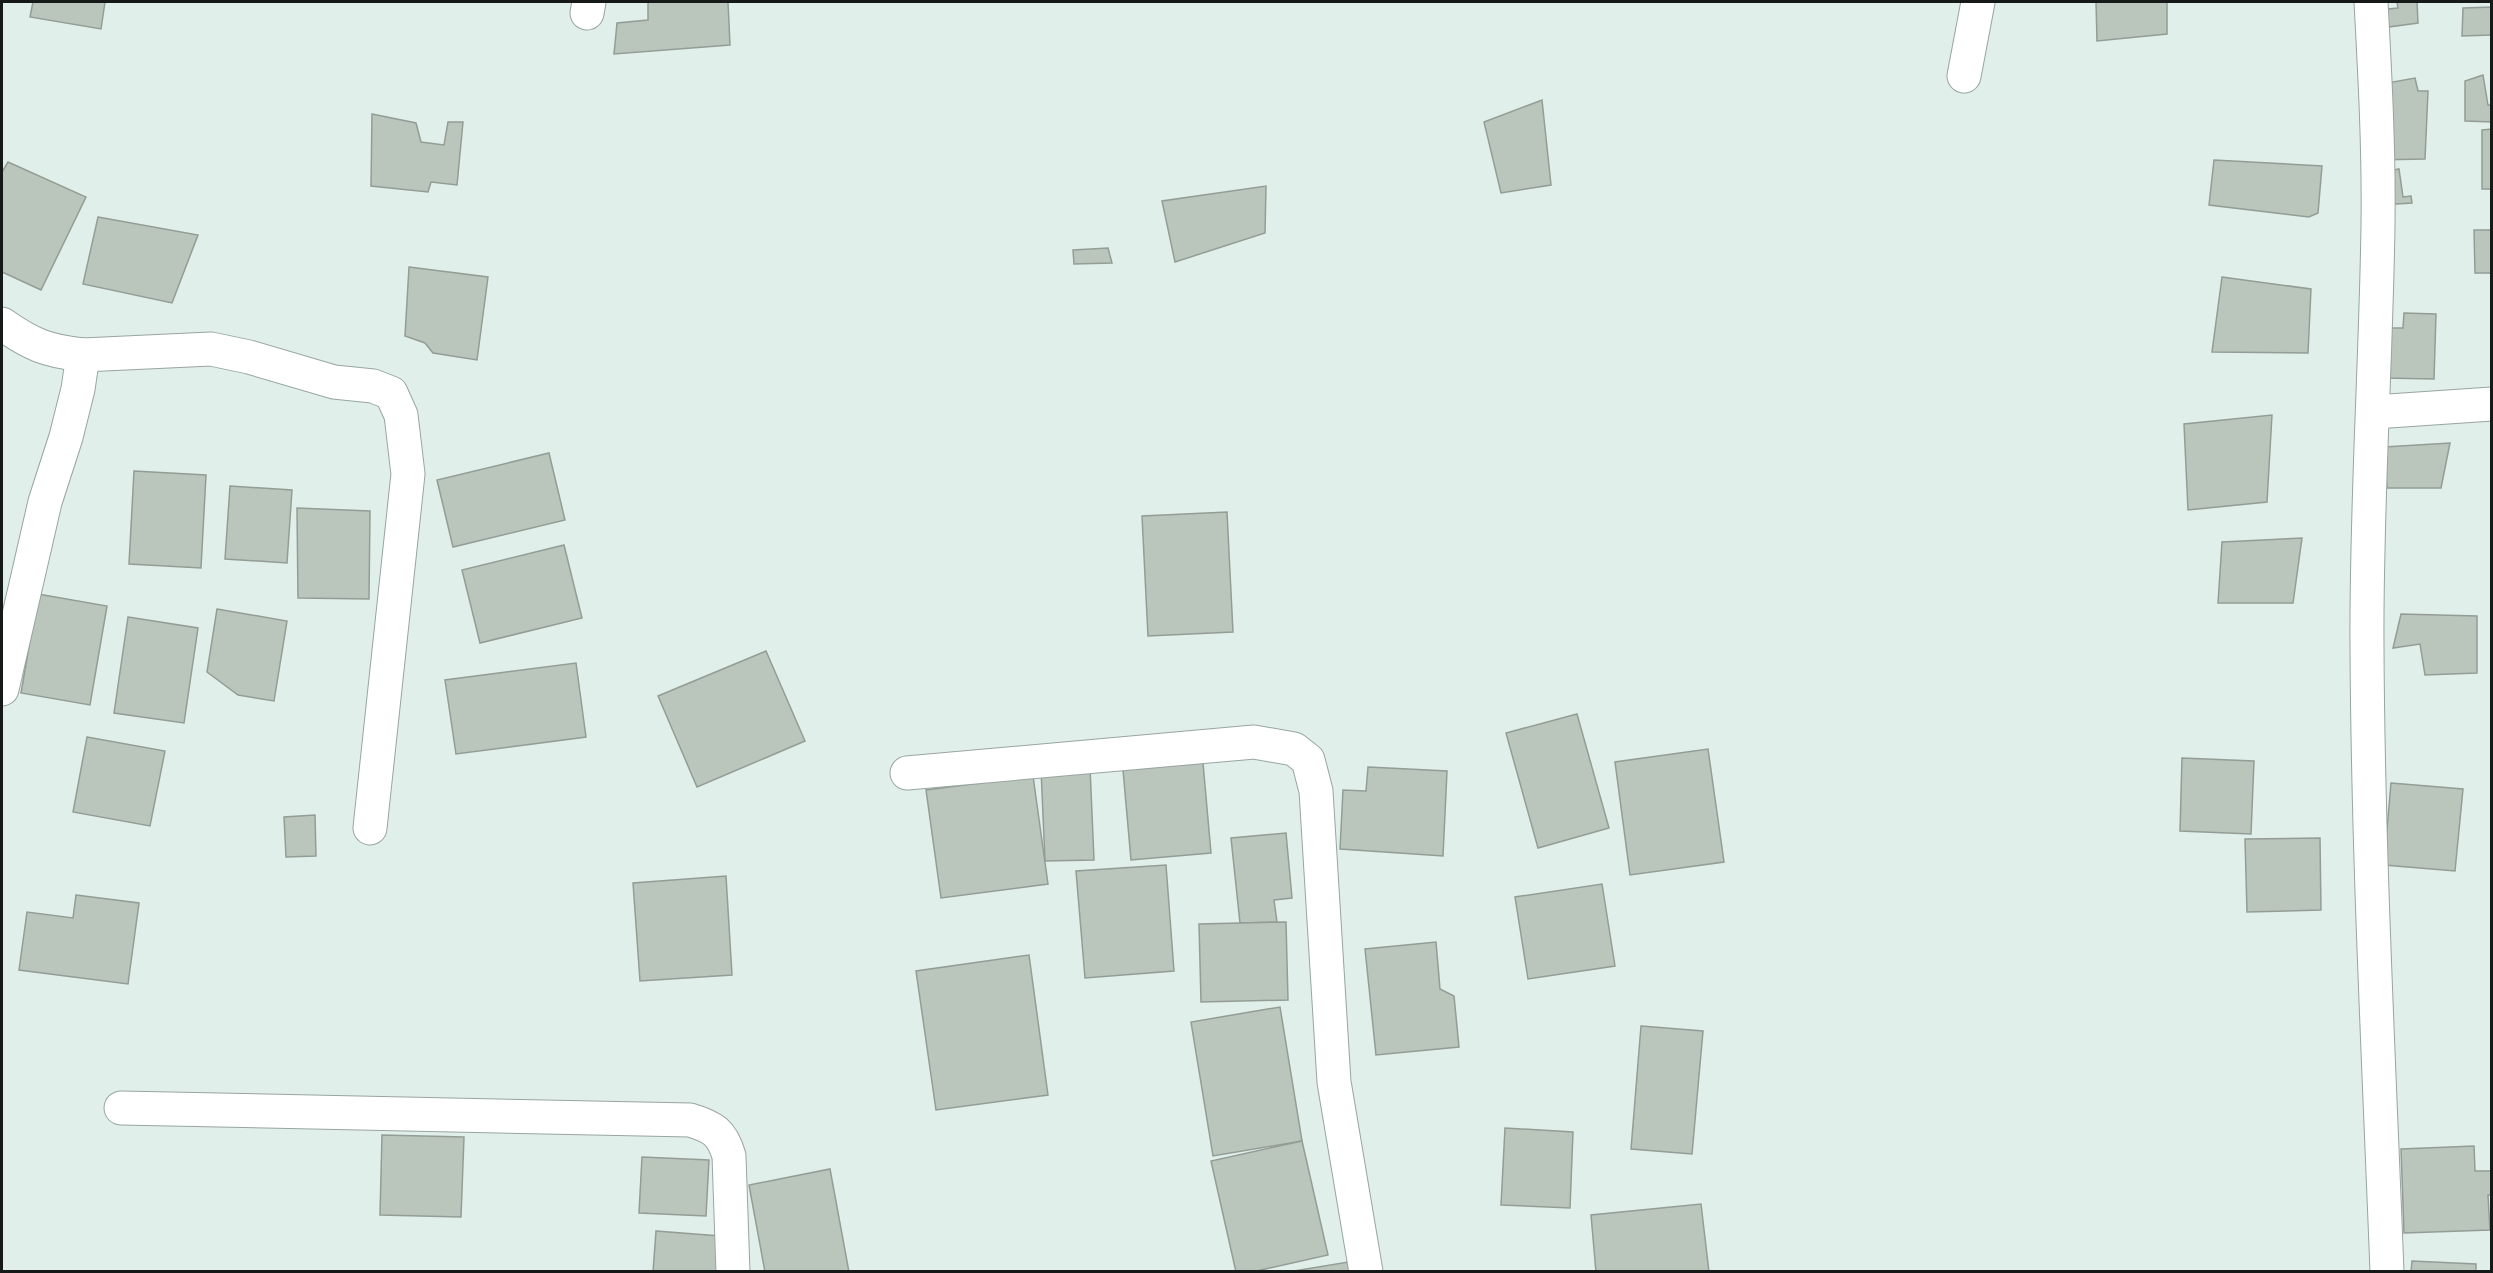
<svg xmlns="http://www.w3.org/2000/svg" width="2493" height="1273" font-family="Manrope,sans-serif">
<rect width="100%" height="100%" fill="#e0efea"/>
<g fill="#bac5bc" stroke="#939d95" stroke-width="1.5">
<polygon points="33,2 105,2 101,29 30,17"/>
<polygon points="648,2 728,2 730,45 614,54 617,23 648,20"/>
<polygon points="2096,2 2167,2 2167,34 2097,41"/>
<polygon points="2397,2 2417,2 2418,23 2359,31 2369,11 2398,8"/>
<polygon points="2492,7 2492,35 2462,36 2463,8"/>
<polygon points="2483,75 2488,105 2492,105 2492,122 2465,121 2465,81"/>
<polygon points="2415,78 2418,91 2428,91 2425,159 2375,160 2370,86"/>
<polygon points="1542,100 1551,185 1501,193 1484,122"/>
<polygon points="372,114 416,123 421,142 444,145 448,122 463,122 457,185 431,182 428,192 371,186"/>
<polygon points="2492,129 2492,189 2482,189 2482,130"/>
<polygon points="2214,160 2322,166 2318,213 2309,217 2209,205"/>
<polygon points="8,162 86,197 41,290 2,272 2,172"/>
<polygon points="2399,169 2403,197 2411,196 2412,203 2380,205 2373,174"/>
<polygon points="1266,186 1265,233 1175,262 1162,201"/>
<polygon points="98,217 198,235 172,303 83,284"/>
<polygon points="2474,230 2492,230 2492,273 2475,273"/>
<polygon points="1108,248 1112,263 1074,264 1073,250"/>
<polygon points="409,267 488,277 477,360 433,353 425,343 405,336"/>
<polygon points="2222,277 2311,289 2308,353 2212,352"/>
<polygon points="2404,313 2436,314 2434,379 2383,378 2385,328 2403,328"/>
<polygon points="2272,415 2267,502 2188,510 2184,424"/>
<polygon points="2450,443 2441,488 2387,488 2384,447"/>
<polygon points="549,453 565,520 453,547 437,480"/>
<polygon points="134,471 206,475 201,568 129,564"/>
<polygon points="230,486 292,490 287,563 225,559"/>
<polygon points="297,508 370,511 369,599 298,598"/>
<polygon points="1227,512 1233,632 1148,636 1142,516"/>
<polygon points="2302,538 2293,603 2218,603 2222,542"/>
<polygon points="564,545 582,618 480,643 462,570"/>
<polygon points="38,594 107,606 90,705 21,693"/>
<polygon points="217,609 287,621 274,701 238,695 207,672"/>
<polygon points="2401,614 2477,616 2477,673 2425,675 2420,644 2393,648"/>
<polygon points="128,617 198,628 184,723 114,713"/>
<polygon points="766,651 805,741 697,787 658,696"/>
<polygon points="576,663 586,737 456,754 445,680"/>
<polygon points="1577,714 1609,828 1538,848 1506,733"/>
<polygon points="87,737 165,751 150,826 73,812"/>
<polygon points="1708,749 1724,862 1630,875 1615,762"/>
<polygon points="2182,758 2254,761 2251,834 2180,831"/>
<polygon points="1203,763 1211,853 1131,860 1123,770"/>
<polygon points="1090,767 1094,860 1045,861 1041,769"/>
<polygon points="1368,767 1447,771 1443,856 1340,849 1343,790 1366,791"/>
<polygon points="1033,776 1048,884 941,898 926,790"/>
<polygon points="2391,783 2463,789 2455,871 2384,865"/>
<polygon points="315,815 316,856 286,857 284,817"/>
<polygon points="1286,833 1292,898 1274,900 1277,922 1240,923 1231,838"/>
<polygon points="2320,838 2321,910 2247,912 2245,839"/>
<polygon points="1166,865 1174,971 1085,978 1076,871"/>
<polygon points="726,876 732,975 640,981 633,883"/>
<polygon points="1602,884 1615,966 1528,979 1515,897"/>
<polygon points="76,895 139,903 128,984 19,970 27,912 73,918"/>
<polygon points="1286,922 1288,1000 1201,1002 1199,924"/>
<polygon points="1436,942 1440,989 1454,996 1459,1047 1376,1055 1365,949"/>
<polygon points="1029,955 1048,1095 936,1110 916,971"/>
<polygon points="1280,1007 1302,1141 1213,1156 1191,1022"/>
<polygon points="1641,1026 1703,1031 1692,1154 1631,1149"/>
<polygon points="1505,1128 1573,1132 1570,1208 1501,1205"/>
<polygon points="382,1135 464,1137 461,1217 380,1215"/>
<polygon points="1302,1141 1328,1255 1252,1272 1236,1272 1211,1161"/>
<polygon points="2474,1146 2475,1171 2492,1171 2492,1195 2488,1195 2490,1230 2404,1233 2401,1149"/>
<polygon points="642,1157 709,1160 706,1216 639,1213"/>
<polygon points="830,1169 849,1272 765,1272 749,1185"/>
<polygon points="1701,1204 1709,1272 1596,1272 1591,1215"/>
<polygon points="656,1231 733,1237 730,1272 653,1272"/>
<polygon points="2412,1261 2476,1264 2476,1272 2411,1272"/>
<polygon points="1348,1262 1349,1272 1288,1272"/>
</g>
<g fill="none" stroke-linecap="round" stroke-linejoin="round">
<defs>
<g id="minor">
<path d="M2371,2C2375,76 2379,150 2378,225C2376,365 2366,506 2367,646C2368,855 2379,1063 2387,1272"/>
<polyline points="587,13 589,2"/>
<polyline points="1964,76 1978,2"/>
<path d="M2,324C32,345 47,351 83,355L78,389L66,437L45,502L2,689"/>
<polyline points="83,355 211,349 249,357 334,382 373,386 391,393 401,415 408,474 370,828"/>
<polyline points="2374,412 2492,404"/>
<polyline points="907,773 1254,742 1294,749 1308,760 1316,791 1334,1082 1366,1272"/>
<path d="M121,1108L690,1120C713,1127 722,1132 729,1156L733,1272"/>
</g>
</defs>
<use href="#minor" stroke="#98a5a1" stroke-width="35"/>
<use href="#minor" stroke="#fff" stroke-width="33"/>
</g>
<rect width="2493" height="1273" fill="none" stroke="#151a19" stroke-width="6"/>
</svg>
